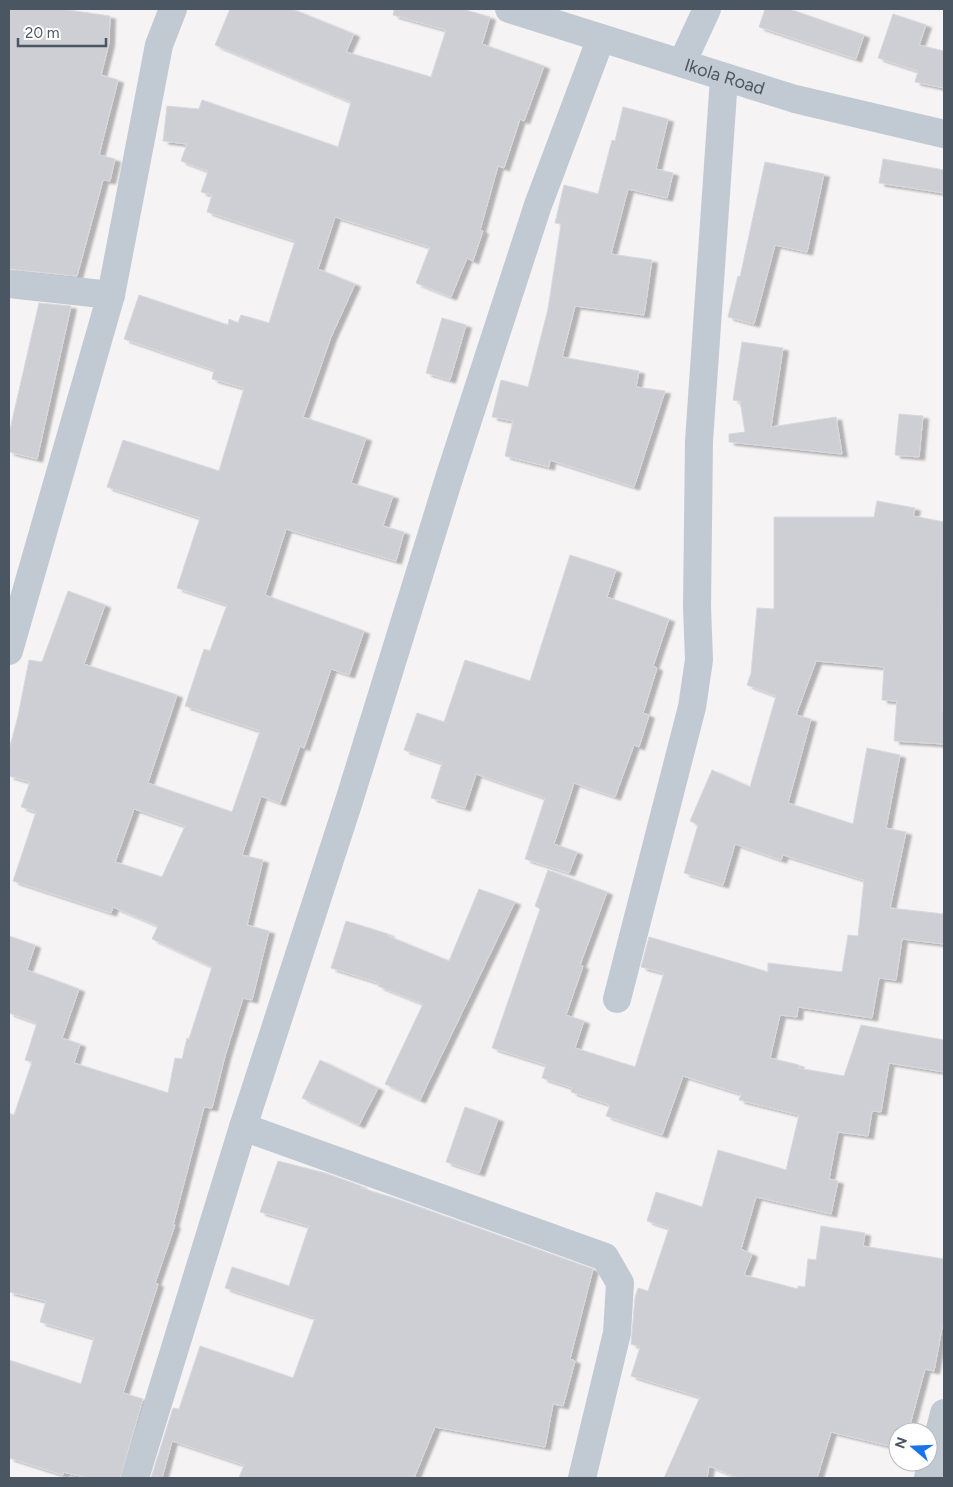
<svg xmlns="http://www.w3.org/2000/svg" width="953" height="1487" font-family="Figtree,sans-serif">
<defs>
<filter id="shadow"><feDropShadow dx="5.5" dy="3" stdDeviation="1" flood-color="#0004"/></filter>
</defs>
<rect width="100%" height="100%" fill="#f5f3f3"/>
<g fill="#cdcfd5" stroke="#d7d9de" fill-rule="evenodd" filter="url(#shadow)">
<polygon points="9,9 61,9 110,16 109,43 101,75 118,80 99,155 115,159 110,181 103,180 77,276 9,269"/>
<path d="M230,9H292L354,34L346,52L431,77L446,30L393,15L394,9H462L490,17L482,44L544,66L524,121L520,119L504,168L498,166L480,230L483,231L473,261L467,258L451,297L416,283L430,247L335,217L318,269L355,284L331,337L303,417L366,438L351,483L393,496L383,526L404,532L396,561L286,529L265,595L364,631L349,675L331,669L304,748L300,746L280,803L261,796L242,855L263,860L247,925L269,931L252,1000L243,998L225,1056L212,1108L204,1107L173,1225H175L155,1283L158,1284L123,1393L143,1399L120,1478H89L63,1472V1475L9,1458V1360L81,1384L94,1338L40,1322L46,1301L9,1292V1113L14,1115L32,1062L25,1060L37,1023L9,1013V936L35,945L27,970L79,989L62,1038L80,1044L74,1063L168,1093L175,1058L182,1059L187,1038L189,1039L212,967L152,939L158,926L113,907L111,913L13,881L36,812L21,807L30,782L9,776V750L18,716L29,660L42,662L68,591L105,605L84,664L177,695L148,783L232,812L260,731L185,706L204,649L210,651L227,605L177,588L200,518L107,487L123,440L219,471L244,388L212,379L214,370L124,339L139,295L228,325L229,319L238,323L241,315L269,323L295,241L207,212L212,195L201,192L208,171L181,161L187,144L163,141L167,106L199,109L202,100L338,147L351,102L215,45ZM134,809L185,826L162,877L115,862Z"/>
<polygon points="765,9 789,9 864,35 856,59 759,27"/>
<polygon points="893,14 926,25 919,45 944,51 944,88 915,82 918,71 878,58"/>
<polygon points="623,107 668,119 656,169 673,173 667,198 628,189 611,254 652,260 644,315 575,306 562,357 639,371 636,387 665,391 634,487 550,460 549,467 505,456 513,421 492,417 501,380 528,387 548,309 561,224 555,223 564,185 598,194 612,140 615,141"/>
<polygon points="883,159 944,170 944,193 879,183"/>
<polygon points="765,162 824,174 807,252 775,245 754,324 728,317 738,276 740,277"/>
<polygon points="39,303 71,306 37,459 9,452 9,434"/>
<polygon points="442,318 466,325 450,380 426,373"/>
<polygon points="742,342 783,348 771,427 836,417 842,454 729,442 729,434 745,432 740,401 733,400"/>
<polygon points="899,414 923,416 919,457 895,455"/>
<polygon points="877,501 915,508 913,516 944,522 942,711 944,712 944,744 894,741 897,701 882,700 884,667 816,661 796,715 811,719 788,803 853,824 867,748 900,755 886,828 906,832 890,908 944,914 944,944 902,939 896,980 879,978 872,1018 798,1007 797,1017 780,1015 770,1058 799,1065 798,1068 844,1076 861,1025 944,1040 944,1072 889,1063 881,1112 872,1111 868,1136 838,1132 829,1179 838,1181 831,1214 756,1197 741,1249 752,1254 744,1275 798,1289 798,1286 805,1287 808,1259 816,1260 821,1226 865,1233 863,1246 944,1259 944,1317 934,1371 925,1369 908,1432 898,1432 898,1448 831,1432 817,1478 739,1478 709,1466 707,1478 664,1478 700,1397 631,1376 640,1347 631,1344 635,1298 638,1288 648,1291 669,1228 647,1221 656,1192 702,1207 718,1150 786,1170 799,1115 739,1100 741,1094 683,1076 662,1135 606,1116 610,1105 571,1092 572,1088 542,1078 546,1065 492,1048 540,909 535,906 548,870 607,892 580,965 583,966 566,1015 584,1021 575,1048 635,1067 664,973 641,967 649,937 768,972 768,963 842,972 848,935 858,936 864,880 783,855 781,860 735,844 723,885 684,873 698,825 690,821 712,770 750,787 776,696 747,685 751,673 757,608 774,609 774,517 874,517"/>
<polygon points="570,555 616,570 607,597 669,619 653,666 657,668 643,713 649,715 639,747 634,745 615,797 574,783 554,844 577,852 569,873 525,859 545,798 476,774 465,808 431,798 442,763 404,750 417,713 444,722 465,660 530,681"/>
<polygon points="479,889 515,902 420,1100 385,1084 423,1004 378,986 379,983 331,968 346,921 388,934 388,936 449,961"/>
<polygon points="320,1060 378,1088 359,1125 302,1098"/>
<polygon points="465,1107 498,1119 479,1173 446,1162"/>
<polygon points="278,1161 325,1173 361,1186 361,1188 394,1198 593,1269 570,1359 575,1361 563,1406 553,1404 545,1447 435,1427 414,1478 239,1478 244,1465 172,1441 162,1478 151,1478 173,1408 179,1409 200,1346 293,1378 315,1318 225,1288 232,1267 289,1286 309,1226 260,1212"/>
</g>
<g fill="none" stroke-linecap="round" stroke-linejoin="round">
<g stroke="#c1cad2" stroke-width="28">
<path id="s1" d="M509,9L795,99L944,134"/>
<polyline points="682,63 707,9"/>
<polyline points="9,284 111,295"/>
<polyline points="9,651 111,295 159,45 173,9"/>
<polyline points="617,999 692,707 699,660 697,607 699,441 724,78"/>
<polyline points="243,1127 605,1257 620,1283 617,1333 582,1478"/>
<polyline points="135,1478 243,1127 349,801 450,475 538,205 601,38"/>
<polyline points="928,1478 944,1413"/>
</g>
</g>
<g text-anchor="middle" stroke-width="4" stroke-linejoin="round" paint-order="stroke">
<g font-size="18" fill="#4a5661" stroke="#fff">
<text dy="6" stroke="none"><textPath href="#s1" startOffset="226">Ikola Road</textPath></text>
</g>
</g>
<rect width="953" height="1487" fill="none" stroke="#4a5661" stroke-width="20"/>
<g transform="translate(913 1447) rotate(289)"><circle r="24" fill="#ffffff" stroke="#b7bbc0"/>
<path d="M0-4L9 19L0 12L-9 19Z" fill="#1a73e8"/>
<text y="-8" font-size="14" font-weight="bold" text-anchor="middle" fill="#4a5661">N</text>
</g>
<path d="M18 38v8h88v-8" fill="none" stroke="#4a5661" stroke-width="2.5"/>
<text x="25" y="38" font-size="15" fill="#4a5661" stroke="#ffffff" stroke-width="4" paint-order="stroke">20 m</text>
</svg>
